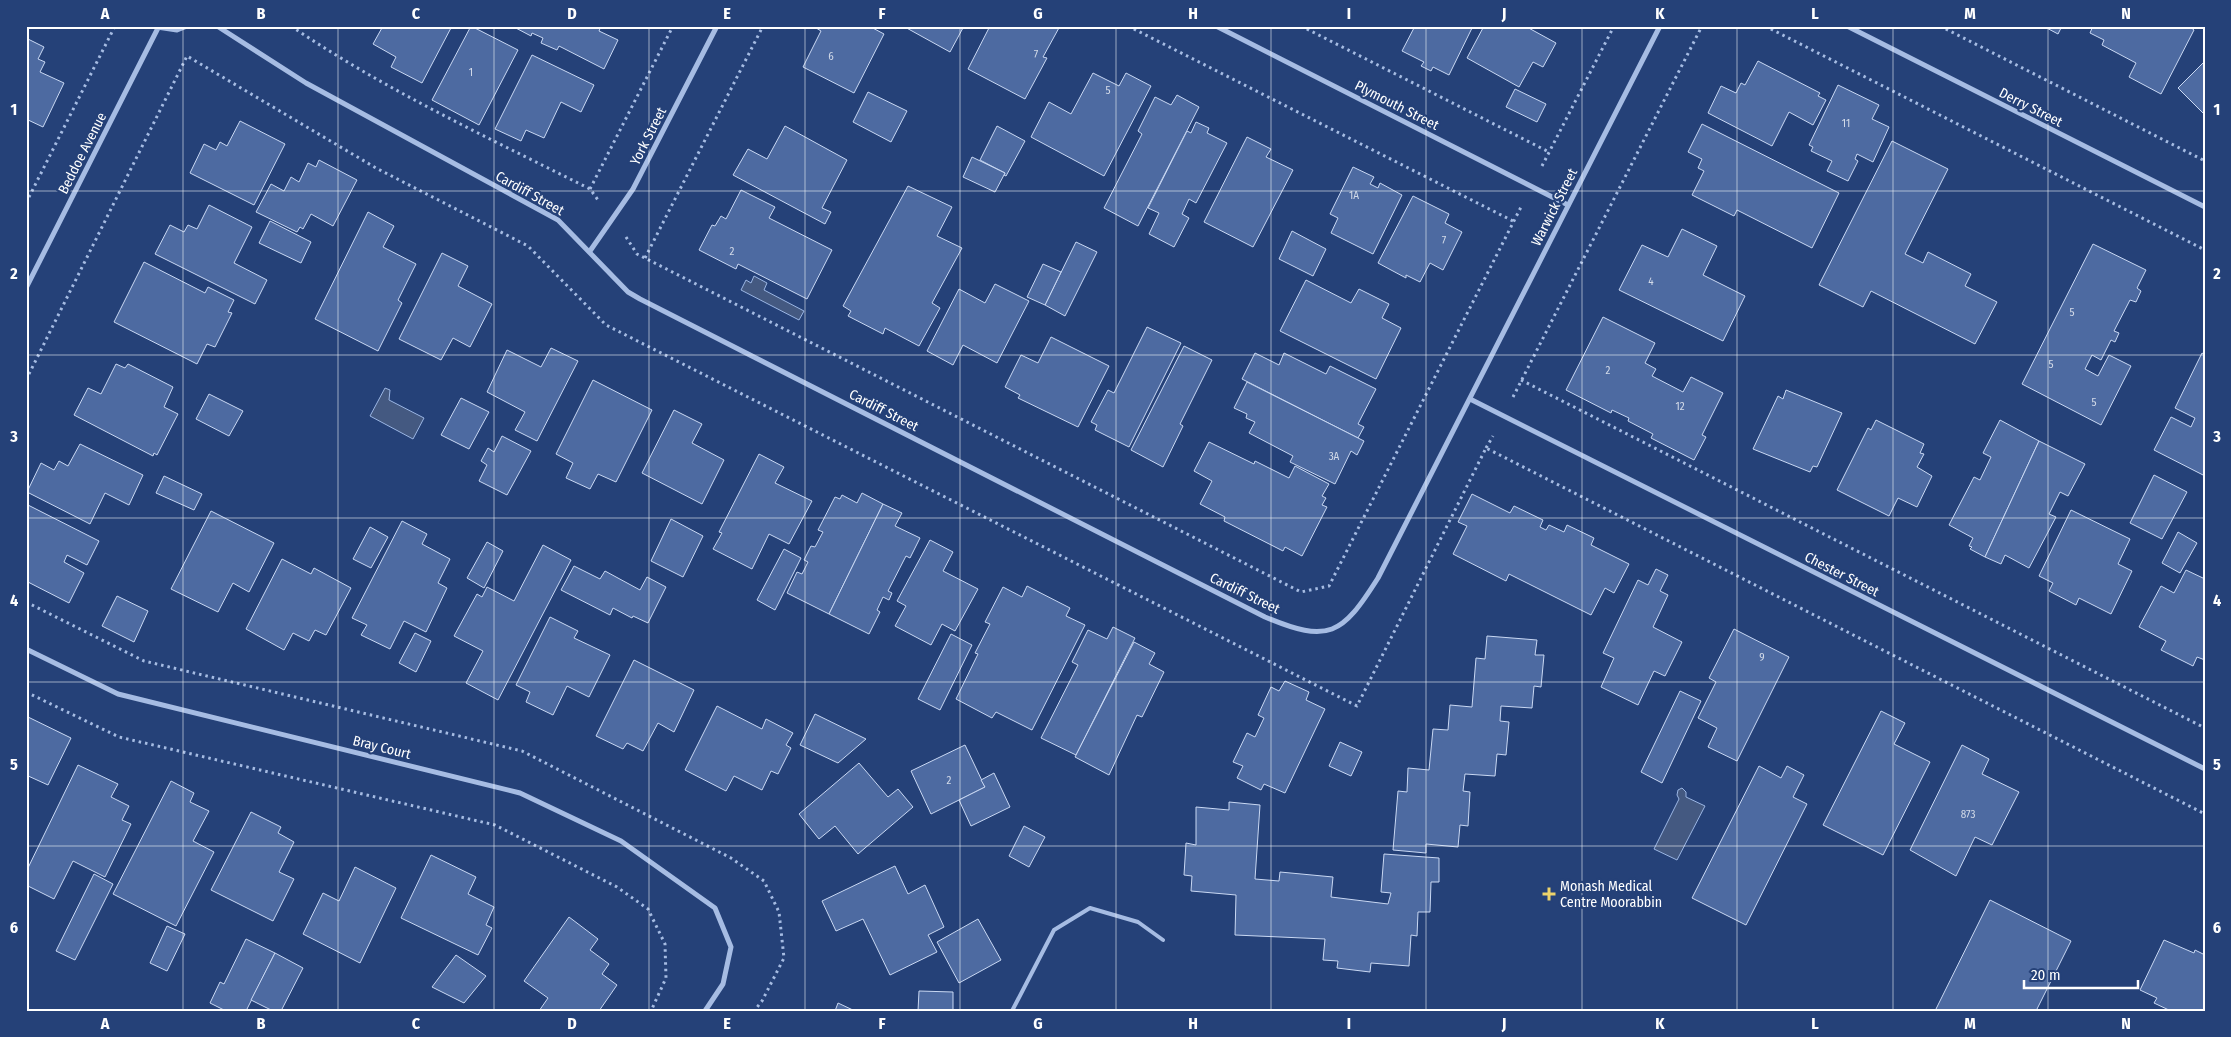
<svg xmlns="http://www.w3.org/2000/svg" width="2231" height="1037" font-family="'Fira Sans Condensed',sans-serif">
<rect width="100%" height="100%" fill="#254178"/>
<g fill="#445981" stroke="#9bb6e4">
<polygon points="754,276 767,283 764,290 804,311 799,320 741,290 746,280 751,283"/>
<polygon points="385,388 390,390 389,400 424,418 413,439 370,416"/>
<polygon points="1682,788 1686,792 1686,797 1705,806 1677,860 1654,849 1679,799 1677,795 1678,790"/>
</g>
<g fill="#4d6aa1" stroke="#c9d8f3">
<polygon points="383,26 452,26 422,83 391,67 396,57 373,44"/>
<polygon points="471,26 518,50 479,125 432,100"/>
<polygon points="512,26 601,26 599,31 618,40 604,69 559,46 557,50 541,43 543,38 532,33 531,36"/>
<polygon points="869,26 884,34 854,93 803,67 821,31 813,26"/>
<polygon points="903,26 964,26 950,52"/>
<polygon points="990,26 1060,26 1043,57 1047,58 1025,99 968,69"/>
<polygon points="1415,26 1473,26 1449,75 1433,67 1431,71 1421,66 1424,62 1402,51"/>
<polygon points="1484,26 1525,26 1556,43 1543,67 1533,62 1519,87 1467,58"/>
<polygon points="2043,26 2062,26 2058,34"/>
<polygon points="2093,26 2189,26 2194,30 2161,94 2129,77 2136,63 2102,45 2104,40 2090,33"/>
<polygon points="26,38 44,47 38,59 45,62 40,72 64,83 43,127 26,119"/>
<polygon points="532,55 594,85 581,112 561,102 544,138 526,130 521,141 495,129"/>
<polygon points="1758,61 1820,93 1818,96 1826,100 1813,125 1789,112 1772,146 1708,113 1721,86 1736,93 1741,83 1745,85"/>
<polygon points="2205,61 2205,110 2203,113 2178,88"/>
<polygon points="1093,73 1119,86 1126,73 1151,86 1104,176 1031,137 1049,102 1071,114"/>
<polygon points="1838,85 1879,105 1872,119 1889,127 1873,162 1857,154 1855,159 1858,161 1848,181 1827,171 1832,161 1811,151 1813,147 1809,145"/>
<polygon points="1515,89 1546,104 1537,122 1506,107"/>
<polygon points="868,92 907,111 891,142 853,122"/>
<polygon points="1177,95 1199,107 1138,226 1104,208 1142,134 1138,131 1155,97 1171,105"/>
<polygon points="240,121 285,144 254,205 190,173 204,144 216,150 220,142 227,146"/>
<polygon points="1196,122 1209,128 1207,133 1227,143 1196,203 1189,199 1182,214 1189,218 1174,247 1149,234 1159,213 1148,208 1187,131 1191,133"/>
<polygon points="1702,124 1839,193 1812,248 1737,210 1734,216 1692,195 1704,171 1698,168 1702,159 1688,152"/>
<polygon points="785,126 847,160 822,208 831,212 825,224 733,175 748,149 767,159"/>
<polygon points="997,126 1025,141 1006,176 1004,175 1005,173 980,160"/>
<polygon points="1247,137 1271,149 1266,157 1293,170 1253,247 1204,222"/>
<polygon points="1892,141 1948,169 1905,254 1923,263 1928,252 1971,274 1965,286 1997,302 1975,344 1871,291 1863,307 1819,285"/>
<polygon points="972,157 1005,173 995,192 963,177"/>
<polygon points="319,160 357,180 333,226 311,214 303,229 300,227 297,232 256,212 271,184 284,191 291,177 299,182 308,163 316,167"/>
<polygon points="1353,167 1374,177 1370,184 1378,188 1380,183 1402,195 1373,254 1331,233 1338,218 1330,214"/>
<polygon points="908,186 952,207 937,236 962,248 932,303 940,308 919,346 885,328 883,334 848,316 851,311 843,306"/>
<polygon points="741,190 775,207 769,218 832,250 807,299 738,264 736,269 699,250 712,225 715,226 721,216 726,219"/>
<polygon points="1413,196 1449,214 1445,223 1462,232 1443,270 1430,263 1420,282 1406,275 1406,278 1378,263"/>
<polygon points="209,205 252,227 234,263 267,280 255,304 155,254 170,225 184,232 188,225 197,229"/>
<polygon points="368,212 394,226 383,247 416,264 398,300 402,303 378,351 315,319"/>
<polygon points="270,221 311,242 301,263 259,243"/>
<polygon points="1682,229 1717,246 1703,275 1745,296 1723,341 1619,290 1642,245 1668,257"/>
<polygon points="1292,231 1326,249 1313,276 1279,259"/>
<polygon points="1076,242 1097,252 1065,316 1045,305"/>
<polygon points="2093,244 2146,270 2137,288 2141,291 2136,302 2130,300 2114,331 2119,333 2115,342 2111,340 2101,360 2092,355 2085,369 2098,376 2109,355 2131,366 2101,425 2022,384"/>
<polygon points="442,253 468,266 458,286 492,304 470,347 453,338 441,360 399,339"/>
<polygon points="144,262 205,293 208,287 234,300 228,312 232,313 215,347 207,344 197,364 114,322"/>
<polygon points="1043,264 1061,272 1045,305 1027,297"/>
<polygon points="1306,280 1351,303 1359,289 1389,304 1382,318 1401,328 1376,379 1280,331"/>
<polygon points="995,284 1029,301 997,363 963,345 953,365 927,351 959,289 985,303"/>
<polygon points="1603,317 1655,343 1645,363 1656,369 1652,376 1683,392 1691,377 1723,393 1702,435 1706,437 1694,460 1651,438 1653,434 1628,421 1629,418 1612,410 1611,413 1566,390"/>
<polygon points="1147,327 1181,343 1129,447 1095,430 1097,425 1091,422 1108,390 1114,393"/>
<polygon points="1051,337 1109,366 1078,427 1018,398 1020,395 1005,387 1021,355 1038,363"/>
<polygon points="1184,346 1212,360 1180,424 1183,426 1163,467 1131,450"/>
<polygon points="551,348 578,361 537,441 515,430 525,412 487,392 507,350 541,367"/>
<polygon points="1255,353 1279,365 1284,353 1326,374 1330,366 1376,389 1358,424 1364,427 1358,438 1242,379"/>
<polygon points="2202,353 2205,355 2205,476 2154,450 2171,417 2191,427 2195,418 2175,408"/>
<polygon points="116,364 125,368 128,364 173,387 164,407 178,414 157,455 154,453 153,456 74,415 88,388 101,394"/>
<polygon points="593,380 652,410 616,482 598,474 590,489 566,478 573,463 556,454"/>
<polygon points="1247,382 1364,441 1357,455 1351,451 1335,484 1290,462 1293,456 1249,433 1255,422 1246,418 1247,414 1234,408"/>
<polygon points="1786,390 1842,413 1817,467 1813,466 1810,472 1753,449 1778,396 1783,399"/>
<polygon points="209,394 243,411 229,436 196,419"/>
<polygon points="461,398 489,412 469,449 441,435"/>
<polygon points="674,410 702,424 692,443 724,460 702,504 642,473"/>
<polygon points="1876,420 1924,444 1920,453 1924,454 1917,467 1932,476 1917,507 1898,498 1889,516 1837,490 1868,428 1871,430"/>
<polygon points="2000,420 2039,441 1985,557 1970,549 1972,547 1969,546 1973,538 1949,525 1974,477 1980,480 1991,457 1983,453"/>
<polygon points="502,436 531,451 507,495 479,481 487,465 481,461 488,448 494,452"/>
<polygon points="2039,441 2085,464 2068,496 2060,492 2049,514 2056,517 2029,568 2005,555 2001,564 1985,557"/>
<polygon points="1209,442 1254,464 1255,461 1289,478 1295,466 1329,484 1322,496 1326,498 1322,505 1327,507 1302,556 1285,547 1283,551 1224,521 1225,517 1200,504 1212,481 1194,471"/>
<polygon points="80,444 143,475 129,505 105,493 90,524 27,492 41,463 54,470 59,461 68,466"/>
<polygon points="759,454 784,467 775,483 812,501 789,544 769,534 752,569 713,549 722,533 719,532"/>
<polygon points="2154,475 2187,492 2162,539 2130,523"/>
<polygon points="164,476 202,494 194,510 156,493"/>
<polygon points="862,493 883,504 829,614 787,593 797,572 802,574 808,562 804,560 811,546 815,547 823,532 818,530 835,497 840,499 842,495 857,503"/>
<polygon points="1472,494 1510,513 1514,506 1543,520 1540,527 1546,530 1549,525 1564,532 1567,525 1594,538 1591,545 1629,564 1614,593 1605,588 1591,615 1509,574 1506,581 1453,554 1467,526 1458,522"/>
<polygon points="26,504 99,541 87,565 67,555 64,562 84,573 69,603 26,581"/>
<polygon points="883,504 902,513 895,526 920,538 910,558 906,556 888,591 892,593 889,600 883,597 877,610 880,612 869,634 829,614"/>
<polygon points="2071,510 2130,539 2118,564 2132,571 2111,614 2079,598 2076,605 2049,591 2053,583 2039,576"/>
<polygon points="211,511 274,543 249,592 233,583 218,612 171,589"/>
<polygon points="671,519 703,536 683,577 651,561"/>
<polygon points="402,521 427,534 422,544 450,559 438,583 447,588 426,632 404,621 390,649 361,635 367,625 352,618"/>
<polygon points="370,527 388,537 371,568 353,559"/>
<polygon points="2178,532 2197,543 2180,573 2162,563"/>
<polygon points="930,540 953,552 943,571 978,589 955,631 942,624 931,645 895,626 906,606 897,601"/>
<polygon points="487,542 503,551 484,588 467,578"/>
<polygon points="543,545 571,560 498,700 466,683 483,651 454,636 477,594 482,597 487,587 514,601"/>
<polygon points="784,549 801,558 775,610 757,600"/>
<polygon points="282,559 311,574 314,568 351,588 326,635 315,630 309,641 293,633 284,650 246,629"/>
<polygon points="574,566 600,579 605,571 640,590 647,577 666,587 648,623 633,616 632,618 613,608 610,615 561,590"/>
<polygon points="1656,569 1668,575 1660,591 1668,595 1653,627 1682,642 1665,676 1654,671 1638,705 1601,687 1614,658 1603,653 1638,580 1648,585"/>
<polygon points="2186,570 2205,579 2205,660 2197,657 2193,666 2161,650 2166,641 2139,627 2161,586 2174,593"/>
<polygon points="1027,586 1070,608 1066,616 1085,625 1032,730 996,712 992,718 956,699 978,654 975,653 990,624 985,622 1003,587 1022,597"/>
<polygon points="117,596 148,611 134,642 102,626"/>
<polygon points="550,617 578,631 574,638 610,655 589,697 567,686 553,715 526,702 530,692 516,685"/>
<polygon points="1113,627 1135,638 1076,755 1041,738 1078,665 1072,662 1088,630 1107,639"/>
<polygon points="1734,629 1789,657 1737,761 1708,747 1717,728 1698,718 1716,682 1709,678"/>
<polygon points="415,633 431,641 416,672 399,663"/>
<polygon points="951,634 972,645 940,710 918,699"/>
<polygon points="1487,636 1537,640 1535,655 1544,655 1541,687 1534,686 1532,708 1501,706 1500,721 1509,722 1506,755 1497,754 1495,776 1465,774 1463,791 1470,792 1468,826 1460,825 1458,847 1426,844 1426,853 1393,850 1398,791 1407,792 1408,768 1429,770 1433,729 1448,730 1450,705 1472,707 1476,658 1485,659"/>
<polygon points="1134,642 1155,653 1149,664 1164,672 1142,717 1137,715 1109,775 1075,757"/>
<polygon points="634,660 694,690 674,732 658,723 643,751 627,743 623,749 596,736"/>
<polygon points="1285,681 1309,692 1306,700 1325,709 1285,793 1264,784 1261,790 1237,778 1243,766 1233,762 1247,733 1255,737 1264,718 1258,715 1271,687 1279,691"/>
<polygon points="1680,691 1701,701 1662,783 1641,772"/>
<polygon points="717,706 762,729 766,719 793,733 786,745 791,748 778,774 771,771 762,790 734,776 726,791 685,770"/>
<polygon points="1881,711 1905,723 1894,744 1930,762 1883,855 1823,825"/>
<polygon points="815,714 866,739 838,763 800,745"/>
<polygon points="26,716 71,738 48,785 26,775"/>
<polygon points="1340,742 1362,752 1351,776 1329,766"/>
<polygon points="965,745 985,787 931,814 911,771"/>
<polygon points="1962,745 1989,759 1982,774 2019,792 1992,845 1975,837 1956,876 1910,850"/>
<polygon points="859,763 888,797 898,789 913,807 858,854 835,826 819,839 799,814"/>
<polygon points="78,765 118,784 111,797 129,806 122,820 131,824 105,877 73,861 54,899 26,885 26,872"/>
<polygon points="1759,766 1781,778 1787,766 1804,775 1793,797 1807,804 1746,925 1692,898"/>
<polygon points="994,773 1010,807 971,826 959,800 985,787 981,780"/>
<polygon points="171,781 194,793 190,802 209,811 193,841 214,852 176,926 113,894"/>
<polygon points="1229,802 1260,805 1255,879 1279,881 1280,872 1333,877 1331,897 1388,904 1391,893 1381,892 1384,854 1439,858 1439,882 1431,882 1430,912 1418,912 1417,936 1411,935 1409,966 1371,963 1370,972 1337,968 1338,961 1323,960 1325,939 1235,935 1236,895 1191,891 1192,876 1184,875 1186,843 1196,845 1196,807 1229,810"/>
<polygon points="251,812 281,827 278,833 294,842 279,872 294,879 273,921 211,890"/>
<polygon points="1024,826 1045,837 1029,867 1009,856"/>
<polygon points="431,855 476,877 468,894 494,907 486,925 492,928 478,955 401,918"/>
<polygon points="895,866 908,894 925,885 944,927 928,935 937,952 890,975 863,919 836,931 822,901"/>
<polygon points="355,867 396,888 360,963 303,934 323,893 339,901"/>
<polygon points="94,874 113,884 75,960 56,951"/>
<polygon points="1990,900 2071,941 2036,1011 1935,1011"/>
<polygon points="569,917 598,939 590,950 609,964 602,974 617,985 599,1011 539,1011 548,998 524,981"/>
<polygon points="978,919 1001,960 959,983 937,942"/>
<polygon points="167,926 185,934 167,971 150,963"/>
<polygon points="246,939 275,953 246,1011 226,1011 210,1003 220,982 224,984"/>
<polygon points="2164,940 2194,953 2195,950 2205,955 2205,1011 2171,1011 2154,1003 2157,998 2140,990"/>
<polygon points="275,953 303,968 281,1011 273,1011 251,1000"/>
<polygon points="456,955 486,976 464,1003 432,987"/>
<polygon points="919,991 953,992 953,1011 918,1011"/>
<polygon points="838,1003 855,1011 835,1011"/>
</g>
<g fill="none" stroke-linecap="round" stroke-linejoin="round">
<g stroke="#a6bce3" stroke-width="3" stroke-dasharray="2.5 4" stroke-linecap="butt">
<path d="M291,26C385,90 489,138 590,189L598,200"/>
<polyline points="1128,26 1513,221"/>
<polyline points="1301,26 1549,152"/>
<polyline points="1765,26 2205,250"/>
<polyline points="1940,26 2205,161"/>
<polyline points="1542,166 1614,26"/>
<polyline points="590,189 673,26"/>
<polyline points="26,203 115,26"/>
<polyline points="626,237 637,254 1301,592 1329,586 1521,207"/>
<polyline points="645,258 763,26"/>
<polyline points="26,380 187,56 376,168 528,246 606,325 1357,706 1486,448 2205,814"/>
<polyline points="1521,380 2205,728"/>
<polyline points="1513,397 1702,26"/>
<polyline points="1486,448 1493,436"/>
<polyline points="26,602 144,661 522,751 731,858 764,881 779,912 784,958 762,1001 754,1011"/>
<polyline points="26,692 119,737 495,825 617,887 648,909 665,944 666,978 651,1011"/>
</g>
<polyline stroke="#a6bce3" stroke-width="4" points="1012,1011 1054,930 1090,908 1138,922 1163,940"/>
<g stroke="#a6bce3" stroke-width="5">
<path d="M217,26L306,83L558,220L628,292L640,299L1265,617C1329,644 1342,635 1378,578L1660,26"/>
<polyline points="1216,26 1568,205"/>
<polyline points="1847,26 2205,207"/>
<polyline points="157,27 177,30 187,26"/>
<polyline points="590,251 633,189 717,26"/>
<polyline points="26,288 158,28"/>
<polyline points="1470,399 2205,769"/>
<polyline points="26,649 118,694 520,793 621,841 715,908 731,947 723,984 705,1011"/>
</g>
</g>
<path fill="none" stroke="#fff" stroke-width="1" stroke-opacity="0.55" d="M183,26V1011M338,26V1011M494,26V1011M649,26V1011M805,26V1011M960,26V1011M1116,26V1011M1271,26V1011M1426,26V1011M1582,26V1011M1737,26V1011M1893,26V1011M2048,26V1011M26,191H2205M26,355H2205M26,518H2205M26,682H2205M26,846H2205"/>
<path fill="#ecd36b" stroke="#254178" stroke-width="2" d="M1546.5 886.5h5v5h5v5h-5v5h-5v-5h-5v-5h5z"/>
<g text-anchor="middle" stroke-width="4.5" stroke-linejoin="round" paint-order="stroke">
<g font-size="11" fill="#d2dae8">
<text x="1036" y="58">7</text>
<text x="831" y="60">6</text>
<text x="471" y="76">1</text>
<text x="1108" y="94">5</text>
<text x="1846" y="127">11</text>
<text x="1354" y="199">1A</text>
<text x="1444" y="244">7</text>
<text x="732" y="255">2</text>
<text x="1651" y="285">4</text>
<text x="2072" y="316">5</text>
<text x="2051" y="368">5</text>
<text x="1608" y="374">2</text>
<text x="2094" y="406">5</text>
<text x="1680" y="410">12</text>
<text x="1334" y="460">3A</text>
<text x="1762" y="661">9</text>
<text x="949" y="784">2</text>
<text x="1968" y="818">873</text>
</g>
<g font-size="14" fill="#fff" stroke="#254178">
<text transform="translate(1397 105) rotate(27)" y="5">Plymouth Street</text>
<text transform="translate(2031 107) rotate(27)" y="5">Derry Street</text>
<text transform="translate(648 136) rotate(-63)" y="5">York Street</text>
<text transform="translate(82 153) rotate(-63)" y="5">Beddoe Avenue</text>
<text transform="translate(530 193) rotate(29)" y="5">Cardiff Street</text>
<text transform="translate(1554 207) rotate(-63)" y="5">Warwick Street</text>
<text transform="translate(884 410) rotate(27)" y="5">Cardiff Street</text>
<text transform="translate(1842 574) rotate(27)" y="5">Chester Street</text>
<text transform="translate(1245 593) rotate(26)" y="5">Cardiff Street</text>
<text transform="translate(382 747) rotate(14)" y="5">Bray Court</text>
</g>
<g font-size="14" fill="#fff" stroke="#254178" text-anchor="start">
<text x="1560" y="891">Monash Medical<tspan x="1560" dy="16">Centre Moorabbin</tspan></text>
</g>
</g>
<rect width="2231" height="1037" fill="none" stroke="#254178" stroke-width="55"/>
<path d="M2024 980v8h114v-8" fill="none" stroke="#ffffff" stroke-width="2.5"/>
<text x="2031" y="980" font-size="15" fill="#ffffff" stroke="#254178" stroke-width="4" paint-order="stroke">20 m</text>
<rect x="28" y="28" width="2176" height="982" fill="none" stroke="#fff" stroke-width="2"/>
<g font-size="16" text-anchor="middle" font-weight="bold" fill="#fff">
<text x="105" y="19">A</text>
<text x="261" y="19">B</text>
<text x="416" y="19">C</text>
<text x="572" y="19">D</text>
<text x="727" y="19">E</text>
<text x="882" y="19">F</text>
<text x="1038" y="19">G</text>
<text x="1193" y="19">H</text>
<text x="1349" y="19">I</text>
<text x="1504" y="19">J</text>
<text x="1660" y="19">K</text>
<text x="1815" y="19">L</text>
<text x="1970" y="19">M</text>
<text x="2126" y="19">N</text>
<text x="14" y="115">1</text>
<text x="2217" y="115">1</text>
<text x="14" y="279">2</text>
<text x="2217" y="279">2</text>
<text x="14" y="442">3</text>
<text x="2217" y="442">3</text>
<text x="14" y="606">4</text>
<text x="2217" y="606">4</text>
<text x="14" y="770">5</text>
<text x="2217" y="770">5</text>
<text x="14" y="933">6</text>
<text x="2217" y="933">6</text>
<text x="105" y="1029">A</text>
<text x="261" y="1029">B</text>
<text x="416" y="1029">C</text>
<text x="572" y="1029">D</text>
<text x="727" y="1029">E</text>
<text x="882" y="1029">F</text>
<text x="1038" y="1029">G</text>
<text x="1193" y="1029">H</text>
<text x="1349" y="1029">I</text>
<text x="1504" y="1029">J</text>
<text x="1660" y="1029">K</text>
<text x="1815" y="1029">L</text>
<text x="1970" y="1029">M</text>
<text x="2126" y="1029">N</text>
</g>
</svg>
